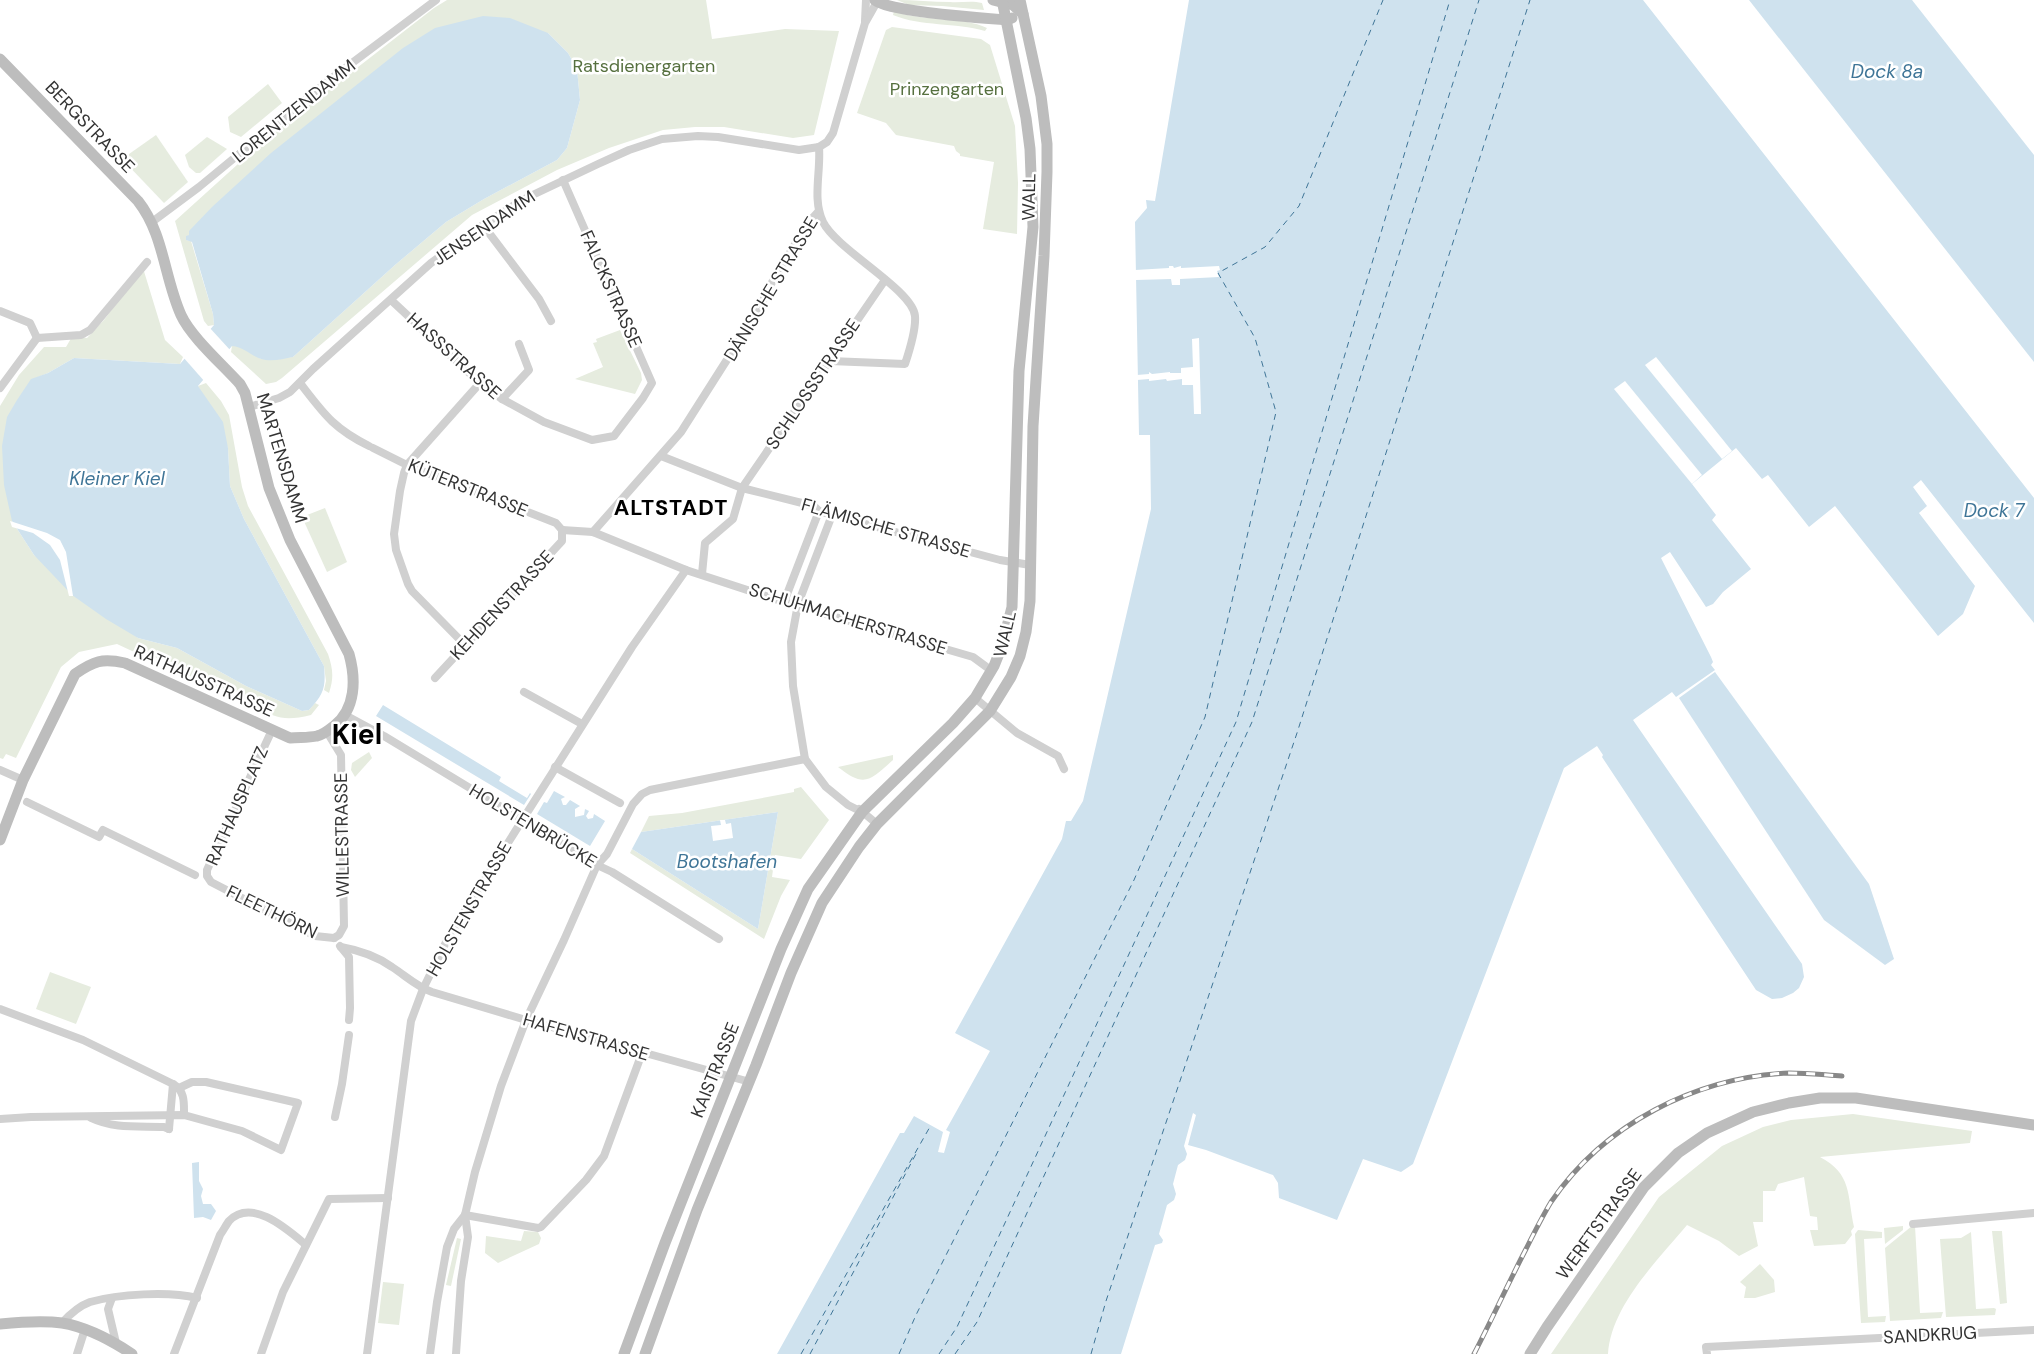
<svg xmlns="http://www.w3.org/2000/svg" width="2034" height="1354" font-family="'DM Sans',sans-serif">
<rect width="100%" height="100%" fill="#fff"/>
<g fill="#e6ecdf">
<polygon points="447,0 706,0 712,39 785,29 839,31 814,135 793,138 724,127 695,127 663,130 609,148 557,170 472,215 282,378 276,382 266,384 231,352 232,346 239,346 261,359 293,357 395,265 446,222 484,199 557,160 567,148 580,100 577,69 568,53 548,33 189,235 186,240 191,241 213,314 214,325 208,326 204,321 175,221 268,137 434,8"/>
<path d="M897,0C915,0 932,2 950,2C961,3 971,0 982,3L984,10L942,6L909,5Z"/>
<path d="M894,11C922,22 963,16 987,28L985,31C955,22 922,27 893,15Z"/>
<polygon points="892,27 981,39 990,45 1015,126 1018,183 1017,234 983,229 994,162 960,156 960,154 956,151 954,146 896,135 886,123 857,113 886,30"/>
<polygon points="268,84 282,103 241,137 230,132 228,117"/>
<polygon points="156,135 188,182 164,203 122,159"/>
<polygon points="207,137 227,149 200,173 196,173 189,167 185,155"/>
<path d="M143,268L165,340L183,357L180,364L74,358L48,373L31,380L12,521L34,555L138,638L177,648L246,686L302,711L309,710L315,703L319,705L311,715C286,721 276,719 255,706L256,704L249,701L248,703L227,693L228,691L222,688L220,690L181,672L172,662L132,651L117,644L79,652L61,667L16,758L6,754L3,759L0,758V406L19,375L44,347H66L73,335L87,338L104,320Z"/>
<polygon points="620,330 641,373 642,380 635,394 575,379 603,367 593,343 597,342 596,339"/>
<path d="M206,383L221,401L229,415L242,487L248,506L328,654C333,669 334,678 329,693L324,690L326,681L324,666L244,519L230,486L228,448L198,386Z"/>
<polygon points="325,508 347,562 327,572 302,517"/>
<polygon points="369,752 372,758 355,777 351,770 352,763"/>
<path d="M893,755V760C869,781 865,788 838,767Z"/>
<polygon points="801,787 829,820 801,859 775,855 772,877 790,880 781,896 764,939 630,853 632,849 758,929 778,812 641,832 649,816 682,813 794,792 794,789"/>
<polygon points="50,972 91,987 76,1024 36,1009"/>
<path d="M1853,1114L1972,1131L1970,1143L1820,1157C1852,1174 1847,1194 1854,1227L1851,1231L1852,1235L1845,1244L1814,1246L1810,1230H1818L1817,1217L1810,1216L1804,1177L1778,1184L1775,1191H1763V1222H1753L1758,1246L1739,1256L1719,1241L1687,1225C1657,1261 1611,1306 1608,1354H1551L1659,1197L1722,1146L1763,1127L1791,1120Z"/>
<polygon points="1903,1226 1903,1230 1885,1244 1884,1228"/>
<polygon points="1912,1226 1915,1226 1920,1313 1943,1312 1941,1318 1890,1321 1885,1248"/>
<polygon points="1858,1230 1882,1232 1882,1238 1864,1239 1868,1317 1886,1316 1885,1322 1861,1323 1855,1234"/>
<polygon points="524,1231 538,1232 541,1238 539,1244 498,1263 485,1253 486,1236 521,1241"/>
<polygon points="1992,1231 2002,1231 2007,1303 2000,1304"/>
<polygon points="1971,1232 1976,1309 1994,1308 1996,1309 1995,1315 1946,1317 1940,1239 1961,1238"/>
<polygon points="457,1238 461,1239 451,1286 446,1285"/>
<polygon points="1760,1264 1774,1280 1775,1292 1755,1298 1744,1298 1746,1287 1740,1282"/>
<polygon points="383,1282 404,1284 399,1325 378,1323"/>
</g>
<g fill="#cfe2ee">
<polygon points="1189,0 1643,0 2034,498 2034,623 1921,480 1913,487 1927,506 1919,513 1975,586 1963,614 1938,636 1835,506 1809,527 1768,475 1762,479 1736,448 1692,484 1716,515 1712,520 1751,569 1723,592 1713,604 1706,607 1670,552 1661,558 1711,657 1713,662 1711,665 1715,670 1676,697 1672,692 1633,720 1802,964 1804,977 1799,988 1793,993 1782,998 1772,999 1756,990 1602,757 1603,755 1597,746 1564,768 1413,1164 1401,1172 1363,1159 1337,1220 1279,1198 1278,1183 1273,1175 1206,1150 1188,1145 1196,1115 1193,1113 1184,1146 1187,1154 1185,1160 1178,1165 1173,1184 1176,1194 1174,1200 1167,1205 1159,1234 1163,1240 1162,1243 1155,1245 1121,1354 777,1354 900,1133 904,1133 914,1116 943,1132 938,1152 944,1153 950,1132 946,1130 990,1051 955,1033 1062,839 1066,821 1071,821 1083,801 1151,509 1150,435 1139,435 1135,222 1147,208 1146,200 1155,201"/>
<polygon points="1749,0 1912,0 2034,155 2034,362"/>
<path d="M483,16L510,18L548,33L568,53L577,69L580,100L567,148L557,160L484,199L446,222L395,265L293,357C283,359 271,362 261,359C250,355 244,347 232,346L198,386L223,422L228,448L230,486L244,519L324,666C326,687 324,694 309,710L302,711L246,686L177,648L138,638L106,619L72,595L34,555L12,521L4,485L2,446L7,417L17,400L31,379L48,373L74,358L180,364L214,325L213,314L192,242L186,240V236L189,235V231L212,207L271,153L403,48L435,28Z"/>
<polygon points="1715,672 1869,884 1894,959 1885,965 1824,920 1679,698"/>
<polygon points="383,705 501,777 499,781 527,798 530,793 531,794 524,805 376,716"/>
<polygon points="554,791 565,797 561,799 563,805 566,805 570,800 580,806 575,809 575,817 584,815 585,809 589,811 586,816 588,819 593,818 594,814 605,821 590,846 537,814 544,802 547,803"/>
<polygon points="778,812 758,929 632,849 641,832"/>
<polygon points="199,1162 199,1181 203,1189 201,1196 203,1204 211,1204 216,1211 211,1220 203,1217 194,1218 192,1163"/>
</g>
<g fill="#fff">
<polygon points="1169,266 1173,266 1174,268 1181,266 1181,268 1219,266 1220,270 1217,271 1219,277 1180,279 1180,285 1172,285 1171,279 1136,280 1135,270 1169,268"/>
<polygon points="209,327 231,351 205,382 183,357"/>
<polygon points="1199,338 1201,414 1194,414 1193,385 1182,385 1182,379 1167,381 1166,379 1149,381 1149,379 1137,380 1137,375 1149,374 1149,372 1152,374 1170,372 1170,373 1181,373 1181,368 1193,367 1192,339"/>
<polygon points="1656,357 1732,451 1722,459 1645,365"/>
<polygon points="1625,381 1702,475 1692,484 1614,389"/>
<polygon points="10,521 47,533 60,540 66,552 73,596 69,596 60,560 50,545 33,533 12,527"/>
<polygon points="720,820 725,820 726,824 731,823 733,838 713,841 711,826 721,825"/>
</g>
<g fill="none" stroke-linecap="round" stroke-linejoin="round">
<g stroke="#3f7597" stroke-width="1" stroke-dasharray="6 5" stroke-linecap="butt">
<polyline points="801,1354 931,1125"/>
<polyline points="810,1354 917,1152"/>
<polyline points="899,1354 916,1315 1134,880 1205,717 1276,412 1255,338 1218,273 1265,247 1299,206 1383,0"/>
<polyline points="939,1354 957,1327 1236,722 1450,0"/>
<polyline points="955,1354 977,1322 1252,722 1479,0"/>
<polyline points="1091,1354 1106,1301 1297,733 1530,0"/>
</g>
<g stroke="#d0d0d0" stroke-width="8">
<polyline points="865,21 866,0"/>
<path d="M819,147C821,172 812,199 823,222C837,250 913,290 915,316C916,328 909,352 905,364L830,361"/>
<polyline points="152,222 199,187 328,81 436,0"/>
<polyline points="483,225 539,299 551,321"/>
<polyline points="885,280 742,488 814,506 819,511 832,515 1000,560 1030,565"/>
<polyline points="391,300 480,383 502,399 544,422 592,440 614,436 643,398 652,383 563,180"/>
<polyline points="0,311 30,323 37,338"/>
<polyline points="37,338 81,335 90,330 147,262"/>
<path d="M300,383C324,414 333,428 369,446"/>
<polyline points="0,388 37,338"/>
<polyline points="502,399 529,370 519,344"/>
<polyline points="249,407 279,398 290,392 313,369 431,263 483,225 522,200 598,164 629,150 662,139 698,136 718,137 799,150 819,147 827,142 833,133 865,23 878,0"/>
<polyline points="373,448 407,465 556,523 562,530"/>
<polyline points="661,456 742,488 733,519 705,543 702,574"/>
<polyline points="832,515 798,604 791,642 793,686 805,759 826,787 848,805 862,812"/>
<polyline points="562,530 593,532 686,570 784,602 973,657 992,671"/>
<polyline points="593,532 681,432 758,311 771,284 808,223 819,211"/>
<polyline points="784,602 819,511"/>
<polyline points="465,645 412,591 408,584 396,550 394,534 400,491 404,473 407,465 480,383"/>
<polyline points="435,678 562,541 562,530"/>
<polyline points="524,692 582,724"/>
<polyline points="975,698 1017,733 1058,756 1064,769"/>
<polyline points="345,715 384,736 597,865 612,872 719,939"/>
<polyline points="272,730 207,870 207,876 211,882 315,936 334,938"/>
<polyline points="327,732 341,755 344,926 339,935 334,938"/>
<polyline points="555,767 620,803"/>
<polyline points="0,770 23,780"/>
<polyline points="27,802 99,837 103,830 195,875"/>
<polyline points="859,809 877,824"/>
<polyline points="340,946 349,957 350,1008 349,1020"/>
<path d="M341,947C358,950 378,957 392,967C406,976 417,987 432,992L526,1020L750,1082"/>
<path d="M0,1009L83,1040L173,1084C185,1091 184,1102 184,1115"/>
<polyline points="335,1117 342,1084 349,1035"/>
<path d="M91,1118C114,1129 138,1126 164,1127L169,1129"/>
<polyline points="0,1119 31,1117 184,1115 242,1131 281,1150 298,1103 206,1082 192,1082 179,1088"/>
<polyline points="169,1129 173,1084"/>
<polyline points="465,1215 538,1228 541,1227 586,1180 604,1156 642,1053"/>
<polyline points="1913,1224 2034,1213"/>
<polyline points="112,1298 108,1309 116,1343"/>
<path d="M62,1323C70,1314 79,1306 90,1302C118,1294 169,1291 197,1298"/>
<polyline points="77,1354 85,1329"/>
<path d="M174,1354L220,1235C223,1231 226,1225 229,1221C252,1197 288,1230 306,1245"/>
<polyline points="261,1354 283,1292 329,1199 388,1198"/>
<polyline points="367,1354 411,1021 423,989 449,936 632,647 686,570"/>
<polyline points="430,1354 437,1302 447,1247 454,1229 465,1215"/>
<polyline points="456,1354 461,1281 468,1237 465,1215 475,1172 501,1086 526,1020 564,940 597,865 607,854 633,804 642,794 650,790 805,759"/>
<polyline points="1707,1354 1706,1347 2034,1330"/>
</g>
<g stroke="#bdbdbd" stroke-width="11">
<path d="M875,0C889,12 984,18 1007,20L1012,18"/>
<polyline points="993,0 1013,5 1023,14"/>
<path d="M0,59L138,201C164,234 164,277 181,315C191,337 223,365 240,384L245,393L269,488L290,540L349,654C356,679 356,709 334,726C329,730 323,735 317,736C308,738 299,737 290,738L125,663C102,658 94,661 75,674L23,780L0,840"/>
<path d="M0,1324C20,1322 42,1320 62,1323C87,1327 111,1340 132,1354"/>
<polyline points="624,1354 665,1243 781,949 808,889 862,812 953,723 975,698 994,666 1002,646 1012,607 1019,371 1033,227 1030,149 1026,118 1002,0"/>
<polyline points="645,1354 697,1210 756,1065 791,973 822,903 859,847 877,824 990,711 1011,677 1020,656 1026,632 1030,601 1033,426 1044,256 1047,172 1047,144 1041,96 1020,0"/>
<polyline points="1530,1354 1547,1327 1644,1187 1678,1153 1707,1133 1753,1112 1789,1103 1820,1098 1856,1098 2034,1125"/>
</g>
<defs>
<path id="rail" d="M1474,1354C1492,1319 1508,1284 1526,1249C1534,1233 1542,1217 1551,1202C1604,1124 1696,1077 1789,1073C1807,1073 1825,1075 1842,1076"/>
</defs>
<use href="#rail" stroke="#888" stroke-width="5"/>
<use href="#rail" stroke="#fff" stroke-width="3" stroke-dasharray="9" stroke-linecap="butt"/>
</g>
<g text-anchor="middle" stroke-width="5" stroke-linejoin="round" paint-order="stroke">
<g font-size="18" fill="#56703f" stroke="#fff">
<text x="644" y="72">Ratsdienergarten</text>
<text x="947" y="95">Prinzengarten</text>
</g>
<g font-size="18" fill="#333" stroke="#fff">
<text transform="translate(294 111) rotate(-39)" y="6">LORENTZENDAMM</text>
<text transform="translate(90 127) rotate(46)" y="6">BERGSTRASSE</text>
<text transform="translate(1029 197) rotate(-89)" y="6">WALL</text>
<text transform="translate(484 228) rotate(-34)" y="6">JENSENDAMM</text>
<text transform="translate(611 289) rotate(66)" y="6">FALCKSTRASSE</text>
<text transform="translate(771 289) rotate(-59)" y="6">DÄNISCHE STRASSE</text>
<text transform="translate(454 356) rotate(42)" y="6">HASSSTRASSE</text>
<text transform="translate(813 384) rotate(-56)" y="6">SCHLOSSSTRASSE</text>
<text transform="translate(282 458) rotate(73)" y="6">MARTENSDAMM</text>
<text transform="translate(468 488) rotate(22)" y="6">KÜTERSTRASSE</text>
<text transform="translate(886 528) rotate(16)" y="6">FLÄMISCHE STRASSE</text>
<text transform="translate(502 605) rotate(-47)" y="6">KEHDENSTRASSE</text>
<text transform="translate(848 619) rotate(17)" y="6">SCHUHMACHERSTRASSE</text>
<text transform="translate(1005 634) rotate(-77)" y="6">WALL</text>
<text transform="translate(204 681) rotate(24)" y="6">RATHAUSSTRASSE</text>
<text transform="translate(237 806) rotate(-66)" y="6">RATHAUSPLATZ</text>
<text transform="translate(533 826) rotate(31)" y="6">HOLSTENBRÜCKE</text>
<text transform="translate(342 835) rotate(-91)" y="6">WILLESTRASSE</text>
<text transform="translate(469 909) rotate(-60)" y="6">HOLSTENSTRASSE</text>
<text transform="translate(272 912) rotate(26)" y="6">FLEETHÖRN</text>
<text transform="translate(586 1037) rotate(16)" y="6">HAFENSTRASSE</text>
<text transform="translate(715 1070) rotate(-68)" y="6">KAISTRASSE</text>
<text transform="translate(1599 1224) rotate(-54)" y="6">WERFTSTRASSE</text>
<text transform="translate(1930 1335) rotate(-3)" y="6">SANDKRUG</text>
</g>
<g font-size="19" font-style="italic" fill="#3f7597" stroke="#fff">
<text x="1887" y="78">Dock 8a</text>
<text x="117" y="485">Kleiner Kiel</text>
<text x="1994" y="517">Dock 7</text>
<text x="727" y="868">Bootshafen</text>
</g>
<g font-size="22" font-weight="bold" letter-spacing="1" fill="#000" stroke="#fff">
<text x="671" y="515">ALTSTADT</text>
</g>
<g font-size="28" font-weight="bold" fill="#000" stroke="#fff">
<text x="357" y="744">Kiel</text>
</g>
</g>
</svg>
